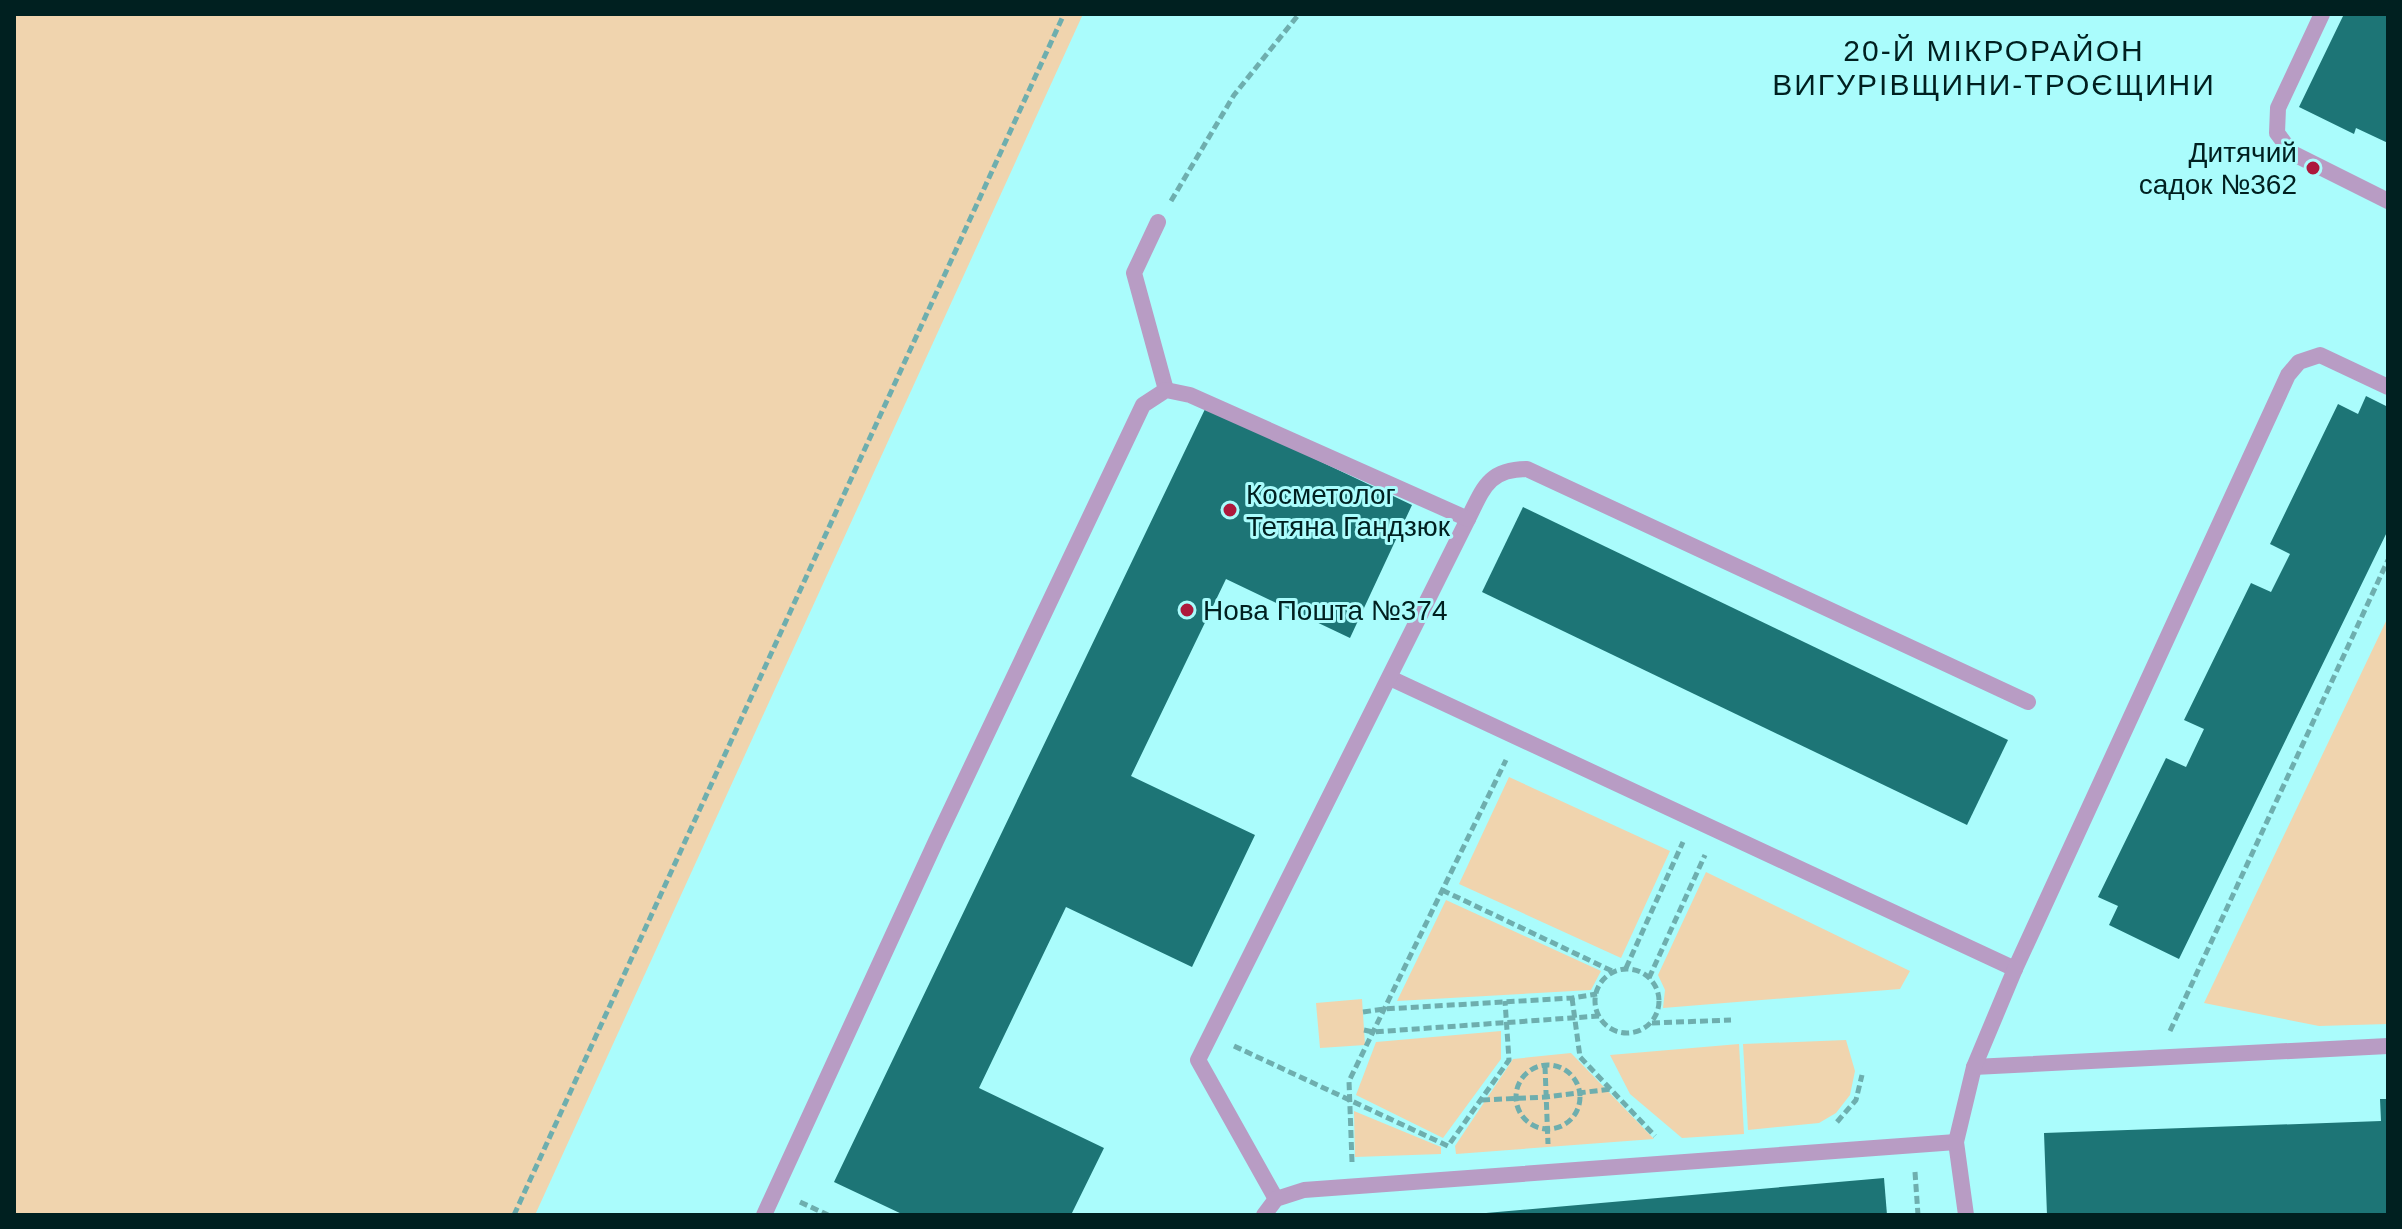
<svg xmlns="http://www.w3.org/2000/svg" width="2402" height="1229" font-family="Arial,sans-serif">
<rect width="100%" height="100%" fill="#aafcfc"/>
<g fill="#f0d4ae">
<polygon points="14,14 1083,14 535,1215 14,1215"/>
<polygon points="2388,617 2388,1024 2319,1026 2204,1003"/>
<polygon points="1509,777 1670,851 1621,958 1459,884"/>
<polygon points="1706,872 1910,971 1900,989 1663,1008 1665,990 1658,975"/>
<polygon points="1446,900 1601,971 1591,990 1397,1001"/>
<polygon points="1362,999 1365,1045 1320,1048 1316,1003"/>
<polygon points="1501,1031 1501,1059 1443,1138 1356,1095 1376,1042"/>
<polygon points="1846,1040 1855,1071 1850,1095 1836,1113 1819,1123 1748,1130 1743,1044"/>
<polygon points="1739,1044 1744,1134 1682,1138 1630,1094 1610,1055"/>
<polygon points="1571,1053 1654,1139 1456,1154 1455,1146 1513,1059"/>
<polygon points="1354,1111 1441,1147 1441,1154 1355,1157"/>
</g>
<g fill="#1d7576">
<polygon points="2344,14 2388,15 2388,143 2356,128 2354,134 2299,107"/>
<polygon points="2366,396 2388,407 2388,530 2179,959 2109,925 2118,906 2098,897 2166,758 2186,767 2204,729 2184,720 2251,583 2271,592 2290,554 2270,544 2338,404 2358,414"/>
<polygon points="1206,407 1412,505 1350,638 1226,579 1131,776 1255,835 1192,967 1066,907 979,1088 1104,1148 1071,1215 904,1215 834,1182"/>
<polygon points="1523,507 2008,740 1967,825 1482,592"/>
<polygon points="2380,1099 2388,1099 2388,1215 2047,1215 2044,1133 2381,1121"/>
<polygon points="1884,1178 1887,1215 1486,1215 1486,1213"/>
</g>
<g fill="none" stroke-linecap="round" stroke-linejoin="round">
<g stroke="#6eaeae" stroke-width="5" stroke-dasharray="8 4" stroke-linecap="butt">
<polyline points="1171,201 1234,95 1299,14"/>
<polyline points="1442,890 1612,971"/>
<polyline points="1626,968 1683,842"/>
<circle cx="1627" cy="1001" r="32"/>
<polyline points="1649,978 1705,855"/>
<polyline points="1572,998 1580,1057 1655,1136"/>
<polyline points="1363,1012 1384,1009 1572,998 1597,994"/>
<polyline points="1652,1023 1731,1020"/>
<polyline points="1364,1030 1373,1032 1599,1016"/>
<polyline points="2170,1031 2388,560"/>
<polyline points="1234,1046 1448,1146 1509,1060 1505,1001"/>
<circle cx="1548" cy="1097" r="32"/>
<polyline points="1545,1066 1548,1144"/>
<polyline points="1482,1100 1546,1097 1611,1089"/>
<polyline points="1837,1122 1856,1100 1862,1075"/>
<polyline points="1352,1162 1349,1081 1506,760"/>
<polyline points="1915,1172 1918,1215"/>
<polyline points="800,1202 828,1215"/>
<polyline points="514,1215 1064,14"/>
</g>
<g stroke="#b89cc4" stroke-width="16">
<polyline points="2322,14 2278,108 2277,133 2292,153 2388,201"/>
<polyline points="1158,222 1134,273 1166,390"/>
<polyline points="1390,678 2015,969"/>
<polyline points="1974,1067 2388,1046"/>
<path d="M1276,1199L1198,1060L1468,519C1483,489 1488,469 1527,469L2028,702"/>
<polyline points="764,1215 936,841 1143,405 1166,390 1190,395 1468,519"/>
<polyline points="1264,1215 1276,1199 1304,1190 1956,1142"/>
<polyline points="1966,1215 1956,1142 1974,1067 2015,969 2288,375 2299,362 2320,355 2388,387"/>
</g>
</g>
<g fill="#ad193c" stroke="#aafcfc" stroke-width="3">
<circle cx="2313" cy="168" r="8"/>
<circle cx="1230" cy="510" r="8"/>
<circle cx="1187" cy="610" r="8"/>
</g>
<g text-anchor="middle" stroke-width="6" stroke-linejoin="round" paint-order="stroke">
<g font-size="28" fill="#002020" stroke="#aafcfc" text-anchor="start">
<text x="2297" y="162" text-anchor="end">Дитячий<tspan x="2297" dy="32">садок №362</tspan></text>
<text x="1246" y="504">Косметолог<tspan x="1246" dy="32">Тетяна Гандзюк</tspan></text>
<text x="1203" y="620">Нова Пошта №374</text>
</g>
<g font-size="30" letter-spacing="2" fill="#002020" stroke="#aafcfc">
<text x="1994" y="61">20-Й МІКРОРАЙОН<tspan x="1994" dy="34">ВИГУРІВЩИНИ-ТРОЄЩИНИ</tspan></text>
</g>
</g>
<rect width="2402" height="1229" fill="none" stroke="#002020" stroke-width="32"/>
</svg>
